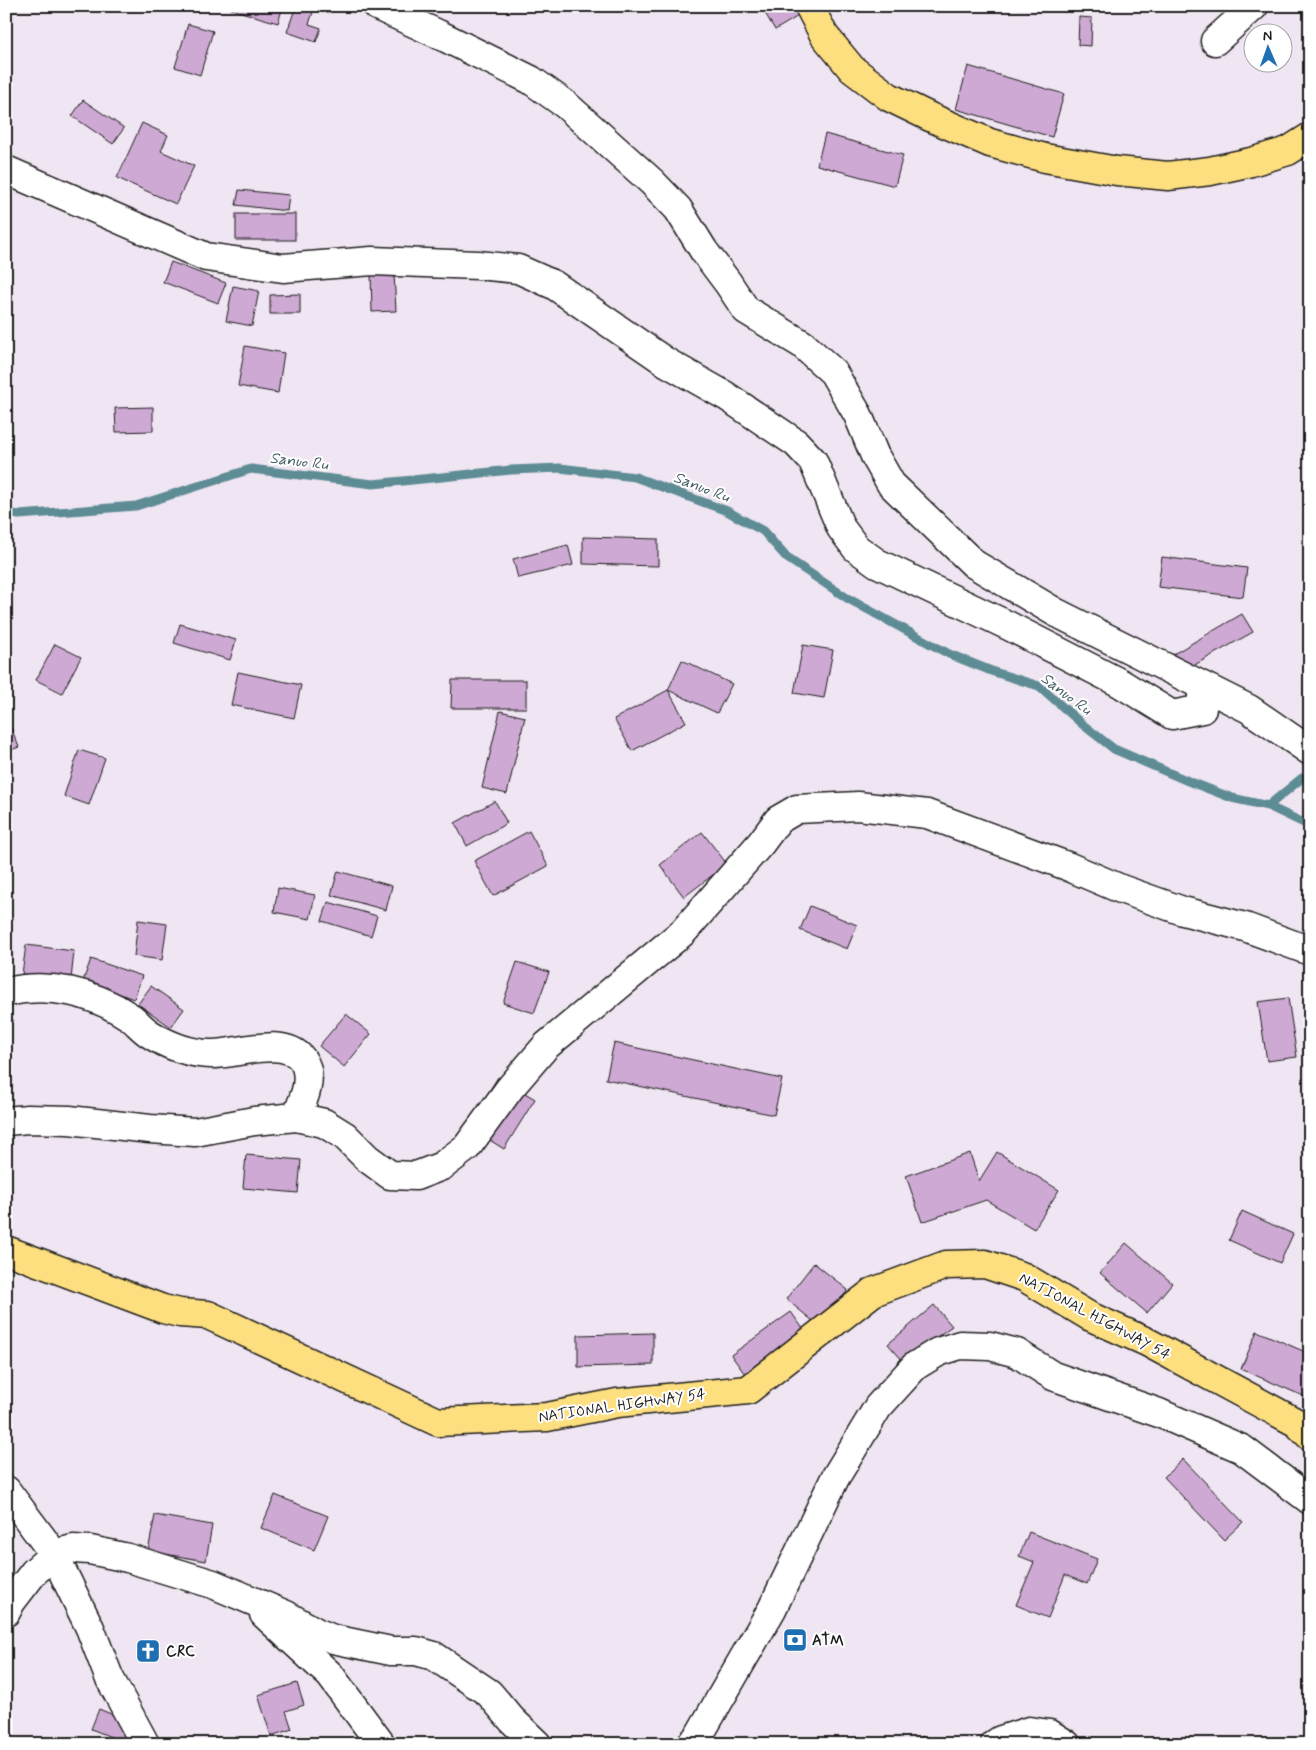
<svg xmlns="http://www.w3.org/2000/svg" width="1316" height="1750" font-family="Mynerve,sans-serif">
<rect width="100%" height="100%" fill="#f0e5f2"/>
<filter id="ink" filterUnits="userSpaceOnUse"><feTurbulence type="fractalNoise" baseFrequency=".02" numOctaves="2"/><feDisplacementMap in="SourceGraphic" scale="10" xChannelSelector="R" yChannelSelector="G"/><feConvolveMatrix kernelMatrix="1 2 1 2 8 2 1 2 1" color-interpolation-filters="sRGB"/></filter>
<g filter="url(#ink)">
<g fill="none" stroke-linecap="round" stroke-linejoin="round">
<g stroke="#5d8c95" stroke-width="9">
<polyline points="6,513 19,515 136,506 251,469 373,484 511,470 560,468 635,477 727,511 763,531 787,558 847,598 949,654 994,672 1039,686 1082,724 1114,749 1188,781 1232,798 1268,806 1310,826"/>
<polyline points="1268,806 1302,778"/>
</g>
</g>
<g fill="#cda9d3" stroke="#1c1c1c">
<polygon points="231,6 283,6 278,23 231,9"/>
<polygon points="296,6 315,6 309,24 321,28 316,42 287,32"/>
<polygon points="761,6 794,6 800,15 775,30"/>
<polygon points="1079,17 1092,18 1091,46 1078,45"/>
<polygon points="188,24 213,31 200,75 175,67"/>
<polygon points="968,66 1064,94 1052,137 956,109"/>
<polygon points="83,100 124,128 113,144 72,116"/>
<polygon points="142,123 168,135 161,151 194,166 176,204 117,178"/>
<polygon points="825,134 903,155 895,186 817,165"/>
<polygon points="239,190 289,195 287,211 236,205"/>
<rect x="236" y="214" width="59" height="26"/>
<polygon points="171,262 226,283 218,303 163,282"/>
<polygon points="394,273 396,311 372,312 371,274"/>
<polygon points="233,286 259,291 252,326 226,321"/>
<polygon points="300,294 300,314 270,314 270,295"/>
<polygon points="245,346 284,353 278,393 238,386"/>
<polygon points="153,407 153,431 116,432 115,408"/>
<polygon points="583,537 658,539 658,566 583,564"/>
<polygon points="568,545 573,565 518,578 513,559"/>
<polygon points="1162,557 1247,568 1243,597 1158,587"/>
<polygon points="1242,614 1253,632 1175,676 1165,659"/>
<polygon points="180,624 236,640 230,660 174,643"/>
<polygon points="55,644 81,657 62,693 36,680"/>
<polygon points="803,645 833,650 824,698 794,693"/>
<polygon points="682,660 732,684 717,713 668,690"/>
<polygon points="238,672 301,685 294,718 231,705"/>
<polygon points="452,680 526,680 526,708 451,708"/>
<polygon points="668,690 686,722 632,751 614,719"/>
<polygon points="500,711 525,717 507,794 482,788"/>
<polygon points="9,723 19,747 6,752 6,724"/>
<polygon points="79,750 105,758 89,805 64,796"/>
<polygon points="495,801 507,823 467,846 455,823"/>
<polygon points="529,831 548,866 493,896 474,861"/>
<polygon points="702,832 727,864 684,897 660,865"/>
<polygon points="338,871 392,886 386,910 331,895"/>
<polygon points="278,888 315,895 310,919 274,912"/>
<polygon points="328,902 377,916 371,936 322,921"/>
<polygon points="810,906 857,925 847,949 800,930"/>
<polygon points="138,920 167,924 162,960 134,956"/>
<polygon points="26,945 74,951 71,980 22,974"/>
<polygon points="91,959 142,976 134,999 83,981"/>
<polygon points="517,962 549,972 534,1013 503,1003"/>
<polygon points="151,986 184,1009 171,1027 138,1004"/>
<polygon points="1288,998 1297,1057 1267,1061 1258,1002"/>
<polygon points="346,1014 371,1034 344,1067 319,1046"/>
<polygon points="614,1043 782,1079 774,1115 606,1079"/>
<polygon points="498,1077 535,1099 504,1149 467,1126"/>
<polygon points="997,1152 1059,1190 1034,1229 986,1200 922,1222 906,1176 970,1153 979,1181"/>
<polygon points="246,1155 301,1160 298,1193 243,1188"/>
<polygon points="1242,1211 1293,1234 1280,1263 1229,1240"/>
<polygon points="1126,1243 1172,1283 1147,1313 1100,1273"/>
<polygon points="814,1263 848,1290 819,1326 786,1299"/>
<polygon points="934,1305 952,1326 903,1361 888,1344"/>
<polygon points="791,1312 809,1337 750,1381 731,1355"/>
<polygon points="1257,1331 1310,1354 1310,1399 1241,1369"/>
<polygon points="653,1333 653,1365 578,1367 578,1335"/>
<polygon points="1183,1459 1243,1522 1224,1540 1164,1477"/>
<polygon points="275,1495 328,1516 314,1550 261,1528"/>
<polygon points="155,1515 212,1525 206,1561 148,1551"/>
<polygon points="1029,1532 1097,1559 1087,1584 1065,1575 1048,1618 1016,1605 1034,1562 1019,1556"/>
<polygon points="297,1683 304,1705 286,1711 292,1729 271,1736 258,1695"/>
<polygon points="99,1709 137,1725 129,1744 91,1729"/>
<polygon points="922,1736 932,1744 916,1744"/>
</g>
<g fill="none" stroke-linecap="round" stroke-linejoin="round">
<defs>
<g id="street">
<polyline points="377,6 438,34 531,80 566,105 652,182 678,209 704,251 728,283 746,310 802,344 833,372 858,415 875,456 891,484 974,564 1055,612 1249,709 1310,751"/>
<polyline points="1215,41 1254,6"/>
<polyline points="6,170 206,257 283,268 372,261 478,265 518,269 554,285 666,362 726,396 796,443 813,461 841,528 856,548 877,563 1009,626 1120,683 1172,715 1202,709 1202,687"/>
<path d="M6,992C49,982 93,992 130,1017C137,1022 142,1029 150,1034C167,1045 190,1054 211,1054C236,1055 283,1035 302,1059C315,1077 303,1101 296,1117"/>
<polyline points="6,1490 54,1554 90,1628 109,1677 145,1744"/>
</g>
<g id="secondary">
<polyline points="6,1121 28,1119 69,1120 150,1129 195,1132 254,1121 296,1117 324,1123 345,1136 367,1158 390,1175 416,1176 442,1166 467,1147 510,1088 546,1046 683,932 761,843 778,820 797,809 858,806 927,814 1067,866 1121,889 1183,911 1245,927 1310,951"/>
<polyline points="6,1612 11,1602 34,1572 54,1554 73,1549 90,1550 128,1558 213,1584 286,1615 316,1632 333,1639 391,1651 416,1651 434,1656 489,1693 512,1720 537,1744"/>
<polyline points="264,1614 330,1675 381,1744"/>
<polyline points="691,1744 698,1737 772,1609 835,1478 878,1407 915,1366 938,1352 960,1345 990,1346 1017,1353 1053,1376 1159,1413 1242,1449 1310,1500"/>
<polyline points="995,1744 1001,1740 1029,1731 1050,1734 1066,1744"/>
</g>
<polyline id="primary" points="809,6 824,35 852,69 889,97 930,117 990,143 1045,158 1117,171 1168,176 1210,171 1251,162 1288,151 1310,137"/>
<polyline id="highway" points="6,1250 163,1309 180,1313 208,1315 438,1422 547,1417 617,1403 748,1390 873,1292 946,1265 985,1264 1024,1277 1089,1316 1147,1342 1297,1423 1310,1436"/>
</defs>
<use href="#street" stroke="#1c1c1c" stroke-width="31"/>
<use href="#secondary" stroke="#1c1c1c" stroke-width="31"/>
<use href="#primary" stroke="#1c1c1c" stroke-width="31"/>
<use href="#highway" stroke="#1c1c1c" stroke-width="31"/>
<use href="#street" stroke="#fff" stroke-width="28"/>
<use href="#secondary" stroke="#fff" stroke-width="28"/>
<use href="#primary" stroke="#fddf80" stroke-width="28"/>
<use href="#highway" stroke="#fddf80" stroke-width="28"/>
</g>
</g>
<defs>
<symbol id="bank-square" viewBox="-11 -11 22 22"><rect x="-9" y="-9" width="18" height="18" rx="4" fill="#1f6fb2" stroke="#fff"/><path d="M-6-4H6V4H-6ZM0-2.3a2.3 2.3 0 1 0 0 4.6a2.3 2.3 0 1 0 0-4.6Z" fill="#fff"/></symbol>
<symbol id="church-square" viewBox="-11 -11 22 22"><rect x="-9" y="-9" width="18" height="18" rx="4" fill="#1f6fb2" stroke="#fff"/><path d="M-1.2-6h2.4v3.5h3.3v2.4h-3.3V6h-2.4V-.1h-3.3v-2.4h3.3Z" fill="#fff"/></symbol>
</defs>
<g fill-rule="evenodd">
<use href="#bank-square" x="781" y="1626" width="28" height="28"/>
<use href="#church-square" x="134" y="1637" width="28" height="28"/>
</g>
<g text-anchor="middle" stroke-width="4" stroke-linejoin="round" paint-order="stroke">
<g font-size="15" fill="#1c1c1c" stroke="#fff">
<text transform="translate(1095 1316) rotate(28)" y="5">NATIONAL HIGHWAY 54</text>
<text transform="translate(622 1405) rotate(-8)" y="5">NATIONAL HIGHWAY 54</text>
</g>
<g font-size="15" font-weight="bold" fill="#1c1c1c" stroke="#fff" text-anchor="start">
<text x="812" y="1645">ATM</text>
<text x="166" y="1656">CRC</text>
</g>
<g font-size="16" font-style="italic" fill="#425d62" stroke="#fff">
<text transform="translate(299 460) rotate(7)" y="6">Sanuo Ru</text>
<text transform="translate(702 486) rotate(21)" y="6">Sanuo Ru</text>
<text transform="translate(1067 693) rotate(37)" y="6">Sanuo Ru</text>
</g>
</g>
<rect width="1316" height="1750" fill="none" stroke="#fff" stroke-width="25"/>
<rect x="12" y="12" width="1291" height="1725" fill="none" stroke="#1c1c1c" stroke-width="2" filter="url(#ink)"/>
<g transform="translate(1268 48) rotate(358)"><circle r="24" fill="#ffffff" stroke="#a4a4a4"/>
<path d="M0-4L9 19L0 12L-9 19Z" fill="#1f6fb2"/>
<text y="-8" font-size="14" font-weight="bold" text-anchor="middle" fill="#1c1c1c">N</text>
</g>
</svg>
